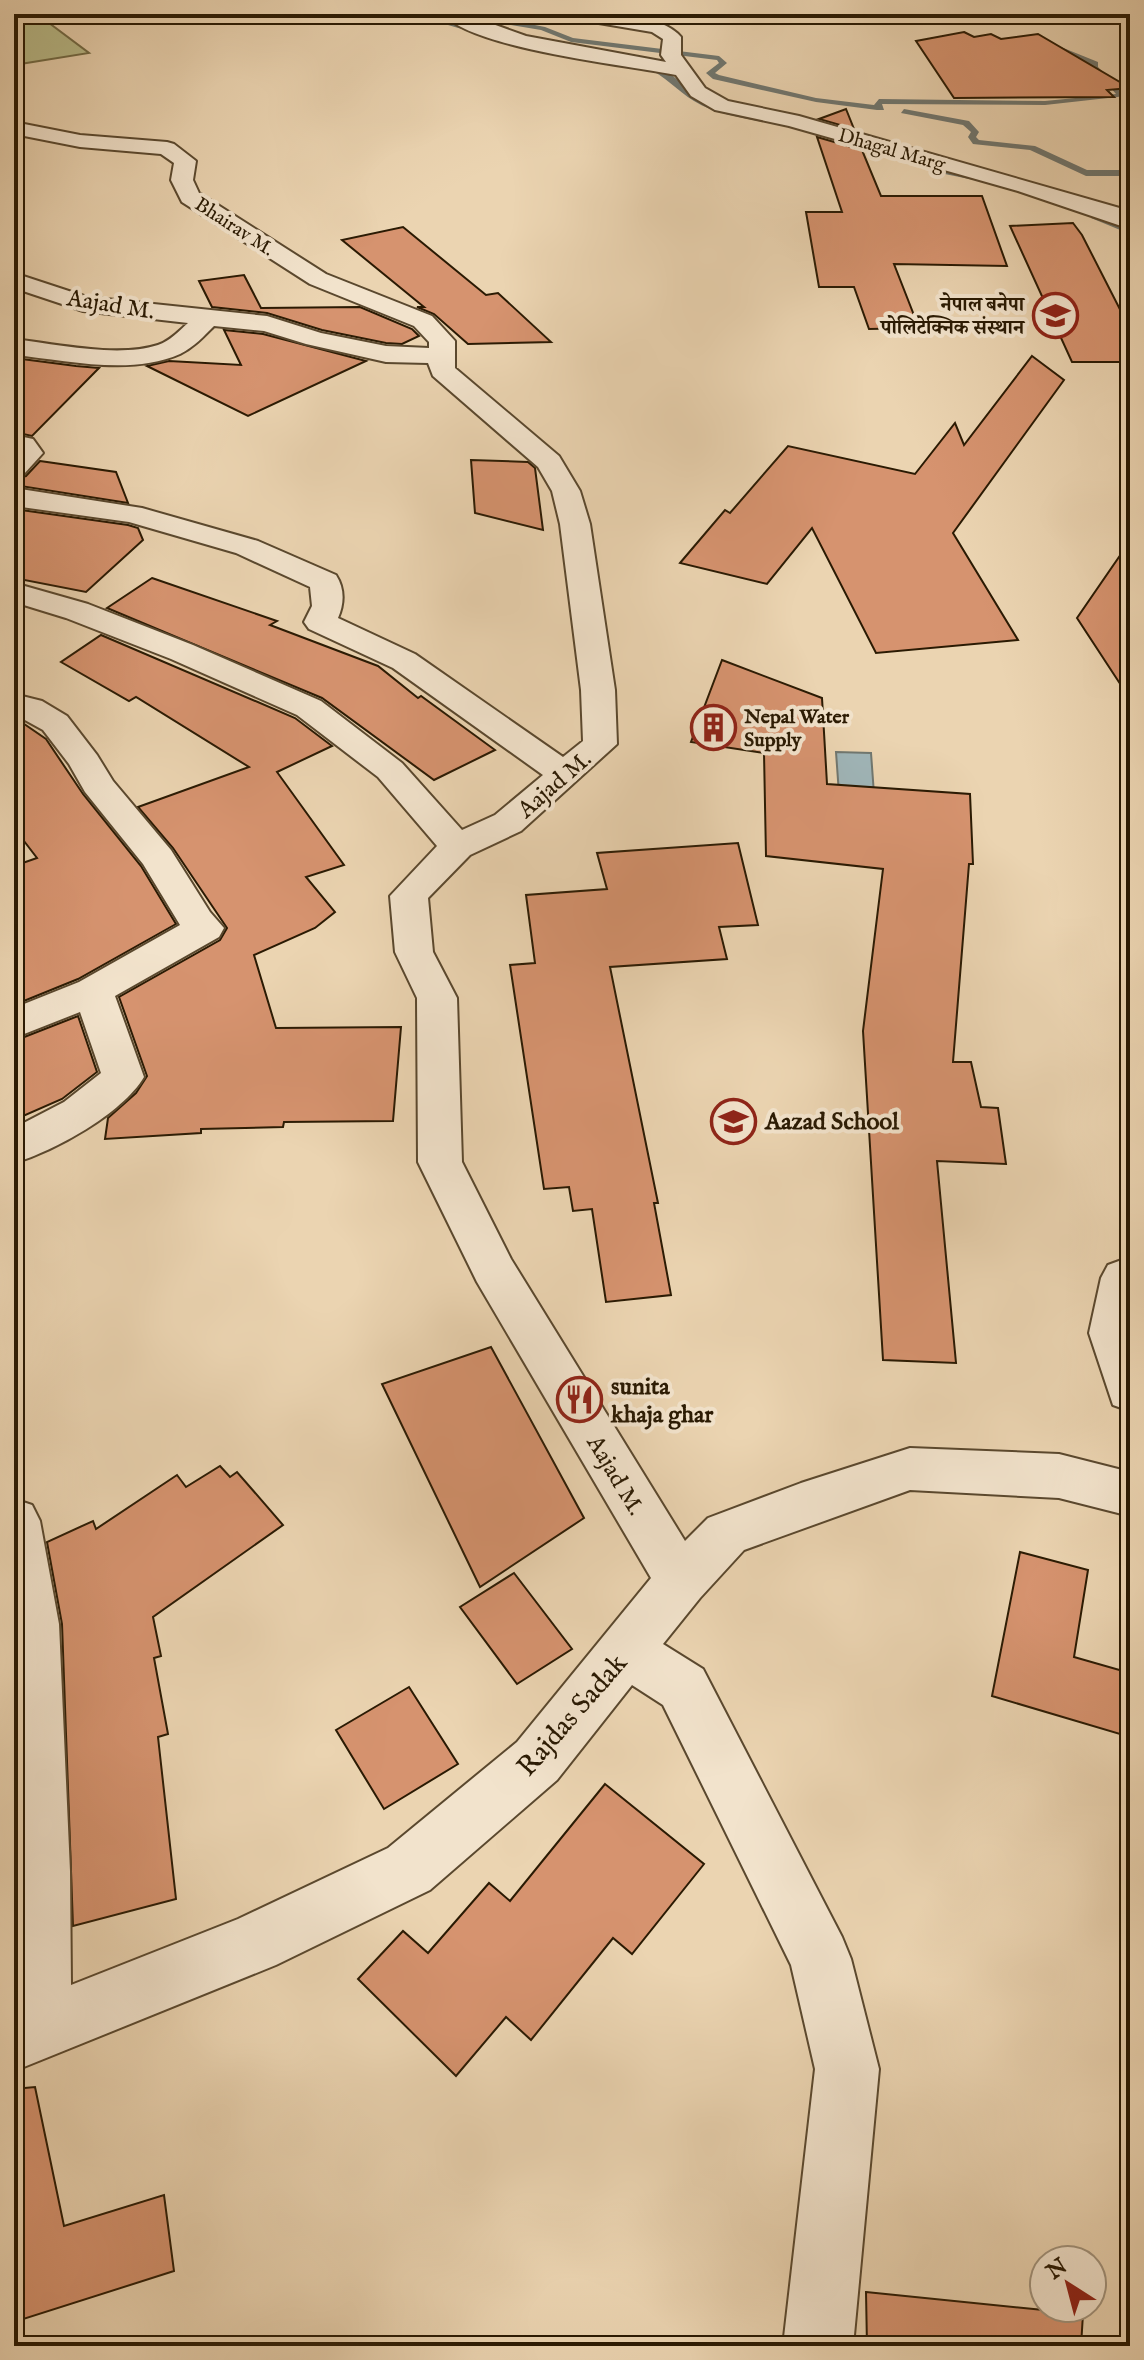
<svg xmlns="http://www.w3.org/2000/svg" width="1144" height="2360" font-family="'IM FELL English','Noto Serif Devanagari',serif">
<rect width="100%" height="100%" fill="#ebd4b1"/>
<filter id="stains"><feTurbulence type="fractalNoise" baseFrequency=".0025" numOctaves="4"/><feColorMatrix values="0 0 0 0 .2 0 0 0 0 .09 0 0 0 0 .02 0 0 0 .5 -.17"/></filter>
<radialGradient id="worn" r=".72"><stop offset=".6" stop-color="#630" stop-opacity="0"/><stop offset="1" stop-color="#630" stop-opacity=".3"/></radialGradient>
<polygon fill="#b9bc8a" stroke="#726b46" stroke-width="2" points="14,14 37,14 89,53 14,65"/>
<polygon fill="#9fb5b8" stroke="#707770" stroke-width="2" points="836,752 871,753 874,794 839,794"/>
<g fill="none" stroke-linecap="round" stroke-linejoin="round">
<g fill="#707770" fill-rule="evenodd">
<polygon points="439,14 447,14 454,21 483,32 479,34 448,25"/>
<polygon points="479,14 545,27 573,38 719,56 727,63 715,73 719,75 816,98 874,105 879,99 1045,101 1116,94 1091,65 1043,45 1046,41 1098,62 1098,67 1126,96 1045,105 882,104 884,110 877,110 816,102 713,79 706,73 719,63 717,60 571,42 541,30 480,20"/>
<path d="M646,64C668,65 682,87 700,98C721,110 747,109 767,119L763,122C740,117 715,114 694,101C677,91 665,75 646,68Z"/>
<polygon points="904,109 969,121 979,132 976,137 979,140 1035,146 1087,170 1130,170 1130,176 1086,176 1030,150 973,144 968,137 971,132 963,125 901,113"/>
<polygon points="905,156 911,156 983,178 979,181 940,173 905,160"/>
<polygon points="1091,214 1130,228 1130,234 1091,218"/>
</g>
</g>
<g fill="#d6936f" stroke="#2a1a03" stroke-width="2">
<polygon points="964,32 974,37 991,34 1001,39 1038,34 1130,88 1107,90 1114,97 954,98 916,41"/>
<polygon points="846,109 854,129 819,119"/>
<polygon points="817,137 862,150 881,196 982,196 1007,266 894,264 919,328 869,329 854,287 819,287 806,212 842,212"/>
<polygon points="1073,223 1082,235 1130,329 1130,362 1072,362 1010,226"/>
<polygon points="403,227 486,295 498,293 551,342 468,344 434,314 417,307 424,307 342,240"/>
<polygon points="244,275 261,308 360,307 412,329 419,336 402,344 386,343 322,330 267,313 212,307 199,281"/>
<polygon points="224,330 263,334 366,361 248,416 147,366 169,361 241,365"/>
<polygon points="1032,356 1064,380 953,533 1018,640 876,653 812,528 767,584 680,563 725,510 730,513 788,446 915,474 955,423 964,445"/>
<polygon points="14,358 76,366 99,368 32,436 14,432"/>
<polygon points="471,460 528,462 535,468 543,530 475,513"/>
<polygon points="40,461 116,472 128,503 14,485 14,479 26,476"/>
<polygon points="14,509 128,525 138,528 143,540 86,592 14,578"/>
<polygon points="1130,541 1130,699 1077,618"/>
<polygon points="152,578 277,621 270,625 378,666 418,698 421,696 495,750 434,780 322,698 107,608"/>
<polygon points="101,635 295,718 332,746 277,772 344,865 306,877 335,912 315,928 254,955 276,1028 401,1027 393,1121 284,1122 283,1127 201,1129 201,1133 105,1139 108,1118 136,1093 147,1076 119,997 220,940 227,928 173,848 138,807 249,767 136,697 129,701 61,662"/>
<polygon points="722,660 822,698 827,784 970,794 973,864 969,864 953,1062 971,1062 981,1107 998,1108 1006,1164 937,1161 956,1363 883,1360 863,1031 883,869 766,856 764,753 691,742"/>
<polygon points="14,717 46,739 83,794 141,866 176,924 78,979 14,1005 14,866 37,858 14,828"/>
<polygon points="738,843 758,925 719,927 727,959 610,967 658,1203 654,1203 671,1295 606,1302 592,1209 573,1211 569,1187 544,1189 510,965 535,963 526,895 607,889 597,853"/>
<polygon points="78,1016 97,1072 62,1099 14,1120 14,1041"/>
<polygon points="491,1347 584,1518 480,1587 382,1384"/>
<polygon points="220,1466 230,1477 237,1472 283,1525 153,1617 161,1656 154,1658 168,1734 158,1737 176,1899 73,1926 62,1624 47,1542 93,1521 96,1529 177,1475 186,1487"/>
<polygon points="1020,1552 1088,1570 1074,1657 1130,1673 1130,1737 992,1696"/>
<polygon points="514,1573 572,1649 517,1684 460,1607"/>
<polygon points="409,1687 458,1764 384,1809 336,1730"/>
<polygon points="605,1784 704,1864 632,1954 613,1938 531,2040 506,2017 456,2076 358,1979 403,1931 428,1953 489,1883 510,1901"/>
<polygon points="35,2087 64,2226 164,2195 174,2271 14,2322 14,2089"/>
<polygon points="866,2292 1083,2314 1081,2346 867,2346"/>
</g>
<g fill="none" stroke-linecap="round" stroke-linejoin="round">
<defs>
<g id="minor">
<path d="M443,14H465L526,36L666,62L661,55L663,39L652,32L581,20L572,15C599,10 662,14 681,37V55L705,88L728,101L799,116L1123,209L1130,213V229L1018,191L789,126L715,110L691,96L676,75C627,65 473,49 443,14Z"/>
<path d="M14,122L80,135L167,142L174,144L196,161L193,180L199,193L326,274L432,316L455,341V368L559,456L580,491L590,524L615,690L617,744L521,831L470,855L428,898L433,952L457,998L462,1162L511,1259L685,1541L708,1518L801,1483L910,1448L1059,1454L1130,1472V1516L1059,1498L910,1490L744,1550L700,1598L663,1644L703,1669L842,1937L851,1959L879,2069L853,2346H783L815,2069L791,1965L663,1705L632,1685L557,1780L430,1890L276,1965L14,2071V1499L32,1505L40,1521L59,1624L70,1871L71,1985L238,1919L388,1848L517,1742L651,1578L477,1282L418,1162L417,998L395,952L390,896L437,846L378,777L297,715L171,659L66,618L14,602V583L88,604L193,645L321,701L402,763L462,830L495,815L543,775L393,668L309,629L304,622L312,606L310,587L236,553L129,522L14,506V488L142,508L258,541L336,575C345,589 344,604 338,618L415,654L563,757L583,741L581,690L560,524L552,491L538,467L433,376L428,363L386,362L306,344L264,331L214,326C204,336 194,347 180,354C131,376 65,360 14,355V339C56,344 118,358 158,345C170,341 179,331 188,323L83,311L14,288V273L87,297L267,316L321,333L386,346L429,348V342L414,326L310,284L182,202L171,180L174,163L161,154L80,147L14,134Z"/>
<polygon points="14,435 33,439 43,453 24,474 14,476"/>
<path d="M14,694L42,701L67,716L97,755L113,781L171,850L210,912L224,928L219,937L115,996L144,1077C122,1114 54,1151 14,1163V1128L64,1102L101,1073L80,1012L14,1038V1008L79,982L180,925L143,864L85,792L69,764L43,730L14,714Z"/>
<polygon points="1130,1257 1130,1411 1113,1405 1089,1333 1101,1278 1108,1265"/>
</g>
</defs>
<use href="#minor" stroke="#5a482e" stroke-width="4"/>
<use href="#minor" fill="#f2e3cc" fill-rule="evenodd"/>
</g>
<defs>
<symbol id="school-ring" viewBox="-11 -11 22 22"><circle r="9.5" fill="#f2e3cc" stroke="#8f2418" stroke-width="1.5"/><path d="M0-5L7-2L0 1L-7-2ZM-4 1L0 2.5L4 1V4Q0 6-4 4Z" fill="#8f2418"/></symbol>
<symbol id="building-ring" viewBox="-11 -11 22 22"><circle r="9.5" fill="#f2e3cc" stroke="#8f2418" stroke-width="1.5"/><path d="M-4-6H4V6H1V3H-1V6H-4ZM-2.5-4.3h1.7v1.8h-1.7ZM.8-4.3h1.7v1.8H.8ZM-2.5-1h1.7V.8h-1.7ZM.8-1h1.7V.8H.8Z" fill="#8f2418"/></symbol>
<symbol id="restaurant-ring" viewBox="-11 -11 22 22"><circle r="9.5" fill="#f2e3cc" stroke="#8f2418" stroke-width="1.5"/><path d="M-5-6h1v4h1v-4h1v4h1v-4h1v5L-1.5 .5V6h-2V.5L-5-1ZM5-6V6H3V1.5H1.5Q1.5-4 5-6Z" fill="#8f2418"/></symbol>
</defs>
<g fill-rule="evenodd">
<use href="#school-ring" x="1030" y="290" width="51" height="51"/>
<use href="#building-ring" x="688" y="702" width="51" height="51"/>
<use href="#school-ring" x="708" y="1096" width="51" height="51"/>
<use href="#restaurant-ring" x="554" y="1374" width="51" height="51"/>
</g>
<g text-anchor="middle" stroke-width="8" stroke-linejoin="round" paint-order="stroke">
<g font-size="20" fill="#2a1a03" stroke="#f2e3cc">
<text transform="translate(892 149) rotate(16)" y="7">Dhagal Marg</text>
<text transform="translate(235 226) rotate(33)" y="7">Bhairav M.</text>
</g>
<g font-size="20" font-weight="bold" fill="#2a1a03" stroke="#f2e3cc" text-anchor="end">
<text x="1024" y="311">नेपाल बनेपा<tspan x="1024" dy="23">पोलिटेक्निक संस्थान</tspan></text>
<text x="744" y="723" text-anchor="start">Nepal Water<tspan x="744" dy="23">Supply</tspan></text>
</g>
<g font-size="24" fill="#2a1a03" stroke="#f2e3cc">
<text transform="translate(111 304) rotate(9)" y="8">Aajad M.</text>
<text transform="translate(554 784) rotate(-41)" y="8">Aajad M.</text>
<text transform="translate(616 1475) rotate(59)" y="8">Aajad M.</text>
</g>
<g font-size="24" font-weight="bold" fill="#2a1a03" stroke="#f2e3cc" text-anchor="start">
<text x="765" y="1129">Aazad School</text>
<text x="611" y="1394">sunita<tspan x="611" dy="28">khaja ghar</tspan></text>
</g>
<g font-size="28" fill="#2a1a03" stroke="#f2e3cc">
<text transform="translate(571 1714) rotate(-49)" y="10">Rajdas Sadak</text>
</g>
</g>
<rect width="1144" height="2360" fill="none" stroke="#ebd4b1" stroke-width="48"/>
<rect x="16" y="16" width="1112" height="2328" fill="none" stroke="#2a1a03" stroke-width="4"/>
<rect x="24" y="24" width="1096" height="2312" fill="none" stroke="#2a1a03" stroke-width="2"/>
<g transform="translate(1068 2284) rotate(324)"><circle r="38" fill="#f2e3cc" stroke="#a2937c" stroke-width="2"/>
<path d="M0-6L14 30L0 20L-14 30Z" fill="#8f2418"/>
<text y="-12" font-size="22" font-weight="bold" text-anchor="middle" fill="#2a1a03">N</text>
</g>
<rect width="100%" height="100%" filter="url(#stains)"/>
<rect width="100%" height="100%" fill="url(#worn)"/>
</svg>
